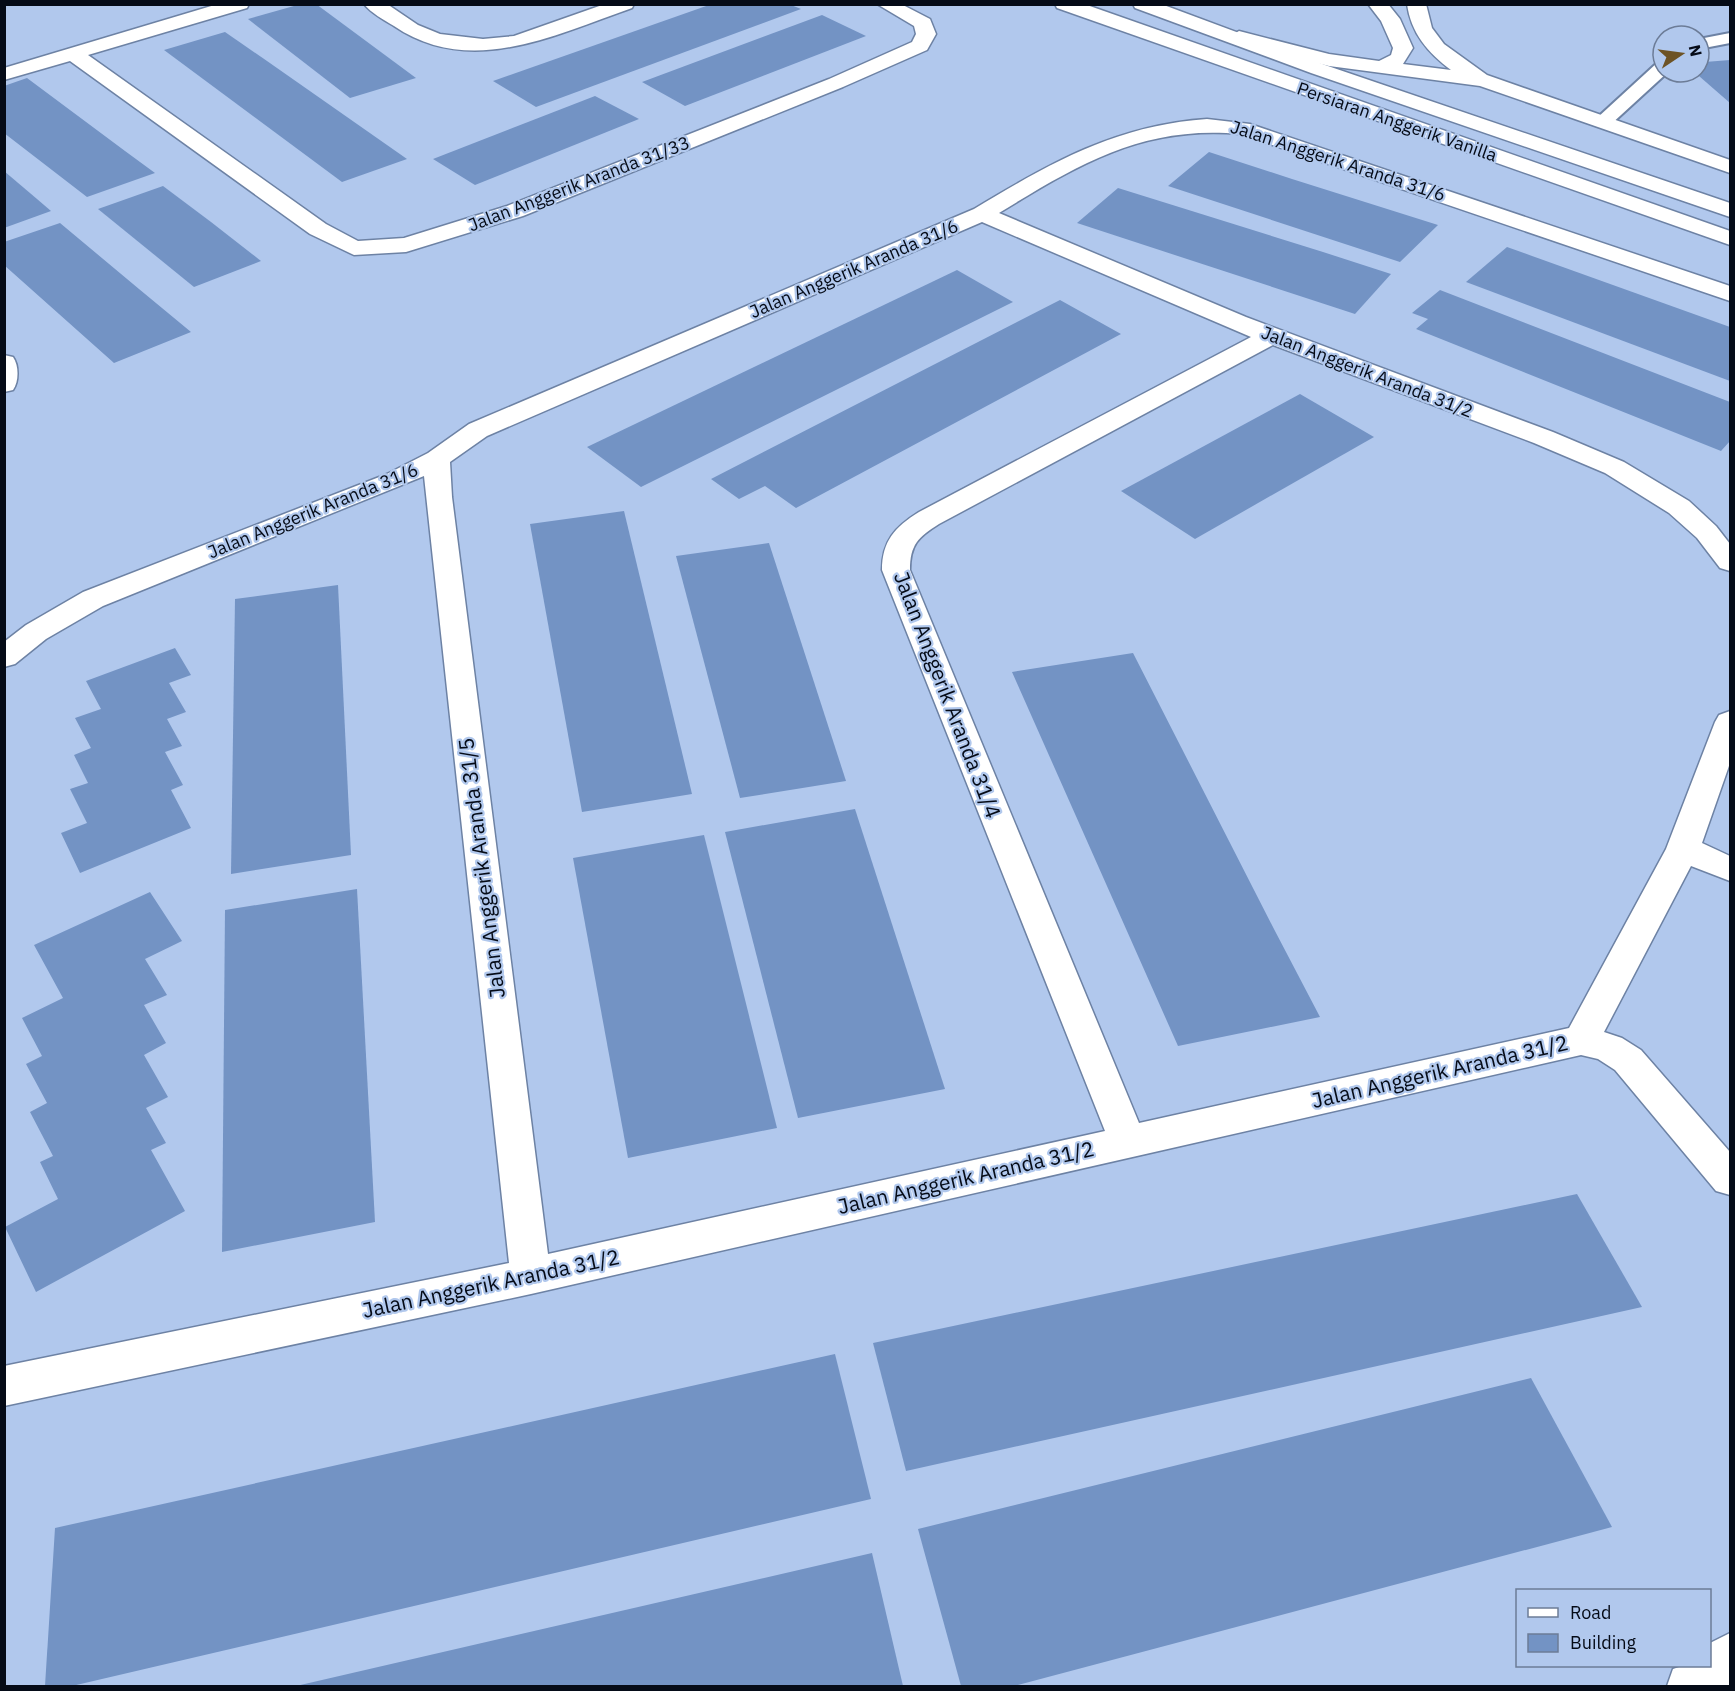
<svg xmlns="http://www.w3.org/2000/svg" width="1735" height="1691" font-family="'IBM Plex Sans',sans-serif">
<rect width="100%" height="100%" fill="#b1c8ed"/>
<g fill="#7393c4">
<polygon points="301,4 316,4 416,78 350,98 248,19"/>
<polygon points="709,5 791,5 801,9 536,107 493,81"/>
<polygon points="822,15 866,36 685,106 642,82"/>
<polygon points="225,32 267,61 407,159 342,182 164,50"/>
<polygon points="1730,60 1730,103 1699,76 1705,62"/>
<polygon points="27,78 125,151 155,173 87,197 4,133 4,86"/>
<polygon points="595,96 639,119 475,185 433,159"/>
<polygon points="1209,152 1292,179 1438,225 1400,262 1168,186"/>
<polygon points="4,171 37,199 51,211 4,228"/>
<polygon points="163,186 211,222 261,261 194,287 98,209"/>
<polygon points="1118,188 1323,252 1391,274 1355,314 1077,223"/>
<polygon points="60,223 139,289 191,332 114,363 4,265 4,242"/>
<polygon points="1507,247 1730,327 1730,381 1466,282"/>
<polygon points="957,270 1013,302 641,487 587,447"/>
<polygon points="1440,290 1730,402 1730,441 1721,451 1416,329 1428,319 1412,313"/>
<polygon points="1060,300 1121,334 796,508 765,486 739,499 711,479"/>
<polygon points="1300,394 1374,437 1195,539 1121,491"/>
<polygon points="624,511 692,794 582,812 530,524"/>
<polygon points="769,543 846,781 740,798 676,556"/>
<polygon points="338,585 351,855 231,874 235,599"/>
<polygon points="175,648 191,675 169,683 186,712 167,719 182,746 165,752 183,785 171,790 191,828 80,873 61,833 87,823 70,789 88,783 74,755 91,748 75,718 101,709 86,681"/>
<polygon points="1133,653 1275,931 1320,1017 1178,1046 1012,672"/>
<polygon points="855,809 945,1089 798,1118 725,832"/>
<polygon points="704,835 777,1128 628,1158 573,858"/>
<polygon points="357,889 375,1222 222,1252 225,910"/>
<polygon points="150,892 182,941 145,959 167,995 144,1005 166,1043 144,1055 168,1097 146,1108 166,1143 151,1150 185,1211 36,1292 5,1227 58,1199 40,1162 53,1156 30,1112 47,1103 26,1064 42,1056 22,1018 63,998 34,945"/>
<polygon points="1577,1194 1642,1307 906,1471 873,1343"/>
<polygon points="835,1354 871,1499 72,1686 45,1686 55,1528"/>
<polygon points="1531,1378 1612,1527 1014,1686 961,1686 918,1529"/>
<polygon points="872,1553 903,1686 296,1686"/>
</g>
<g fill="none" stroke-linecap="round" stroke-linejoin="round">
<defs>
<g id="lane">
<polygon points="1730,33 1730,43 1699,49 1699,39"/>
<polygon points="1663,62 1663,72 1668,72 1609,126 1597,126 1594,122 1597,118 1657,63"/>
</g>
<g id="street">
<polygon points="218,4 249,4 247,8 88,55 326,224 358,241 404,238 507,206 829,79 912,42 916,34 914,26 877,4 901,4 930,19 936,34 927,50 843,87 523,216 406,252 354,255 310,234 70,61 4,80 4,68"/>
<path d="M364,4H387L418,25L440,34L483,39L514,36L605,4H634L632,8C555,35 470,78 394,26C384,20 371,13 364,4Z"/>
<path d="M1368,4H1388L1400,19L1413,48L1403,64L1451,70C1428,53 1411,33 1407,4H1426L1432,28L1444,44L1487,75L1730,160V173L1480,86L1329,66L1232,41L1229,37L1239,31L1329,54L1379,61L1391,55L1393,48L1381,21Z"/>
<path d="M1207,119L1250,124L1730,286V301L1240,134C1143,125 1079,164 999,213L1246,317L1553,432L1624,462L1689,501L1716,526L1730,544V571L1720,568L1697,538L1669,513L1605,473L1534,443L1273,345L939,524C918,537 910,545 910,570L1139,1123L1569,1028L1666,849L1715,722L1719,715L1730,711V763L1702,843L1730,856V881L1691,866L1604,1032L1622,1038L1641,1050L1730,1152V1195L1716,1191L1615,1070L1598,1059L1581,1055L531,1294L4,1406V1366L509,1263L424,476L103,606L46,639L15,664L4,667V642L26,625L83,592L387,474L428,453L469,424L974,209C1050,163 1117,125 1207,119ZM982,222L1251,337L919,512C895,527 882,541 882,570L1105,1131L548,1254L452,497L450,462L487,436Z"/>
<path d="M4,355L13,357C19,365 19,382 13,390L4,392Z"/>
<polygon points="1730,1633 1730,1686 1667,1686 1673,1669 1682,1666 1710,1666 1710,1643"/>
</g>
<g id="secondary">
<polygon points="1055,4 1084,4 1730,231 1730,245 1057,8"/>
<polygon points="1133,4 1161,4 1325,65 1730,203 1730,217 1311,73 1135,8"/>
</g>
</defs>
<use href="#lane" stroke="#6d82a4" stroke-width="4"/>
<use href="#street" stroke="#6d82a4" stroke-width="3"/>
<use href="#secondary" stroke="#6d82a4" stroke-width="3"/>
<use href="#lane" fill="#fff" fill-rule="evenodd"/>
<use href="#street" fill="#fff" fill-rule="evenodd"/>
<use href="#secondary" fill="#fff" fill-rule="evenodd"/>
</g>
<g text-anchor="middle" stroke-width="4.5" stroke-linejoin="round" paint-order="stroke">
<g font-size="18" fill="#050b17" stroke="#b1c8ed">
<text transform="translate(1397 122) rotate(19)" y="6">Persiaran Anggerik Vanilla</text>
<text transform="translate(1338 161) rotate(18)" y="6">Jalan Anggerik Aranda 31/6</text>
<text transform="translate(579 184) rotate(-21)" y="6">Jalan Anggerik Aranda 31/33</text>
<text transform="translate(854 269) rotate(-23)" y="6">Jalan Anggerik Aranda 31/6</text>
<text transform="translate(1367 372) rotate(21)" y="6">Jalan Anggerik Aranda 31/2</text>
<text transform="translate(313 511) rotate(-22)" y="6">Jalan Anggerik Aranda 31/6</text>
</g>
<g font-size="21" fill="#050b17" stroke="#b1c8ed">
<text transform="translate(947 695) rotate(69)" y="7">Jalan Anggerik Aranda 31/4</text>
<text transform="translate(482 868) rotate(-97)" y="7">Jalan Anggerik Aranda 31/5</text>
<text transform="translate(1440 1072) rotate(-13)" y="7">Jalan Anggerik Aranda 31/2</text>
<text transform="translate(966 1178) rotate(-13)" y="7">Jalan Anggerik Aranda 31/2</text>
<text transform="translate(491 1284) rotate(-12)" y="7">Jalan Anggerik Aranda 31/2</text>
</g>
</g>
<rect width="1735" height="1691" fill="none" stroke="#050b17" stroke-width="12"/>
<rect x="1516" y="1589" width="195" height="78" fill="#b1c8ed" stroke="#6c7c97" stroke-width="1.5"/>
<rect x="1528" y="1608" width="30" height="9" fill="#ffffff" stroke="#6c7c97" stroke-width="1.5"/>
<text x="1570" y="1619" font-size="18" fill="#050b17">Road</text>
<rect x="1528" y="1634" width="30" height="18" fill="#7393c4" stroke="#6c7c97" stroke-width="1.5"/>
<text x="1570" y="1649" font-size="18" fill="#050b17">Building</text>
<g transform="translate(1681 54) rotate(77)"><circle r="28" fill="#b1c8ed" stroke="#6c7c97" stroke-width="1.5"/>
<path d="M0-4.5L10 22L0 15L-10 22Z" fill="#6d5325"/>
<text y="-9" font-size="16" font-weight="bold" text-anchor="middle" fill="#050b17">N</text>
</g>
</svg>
